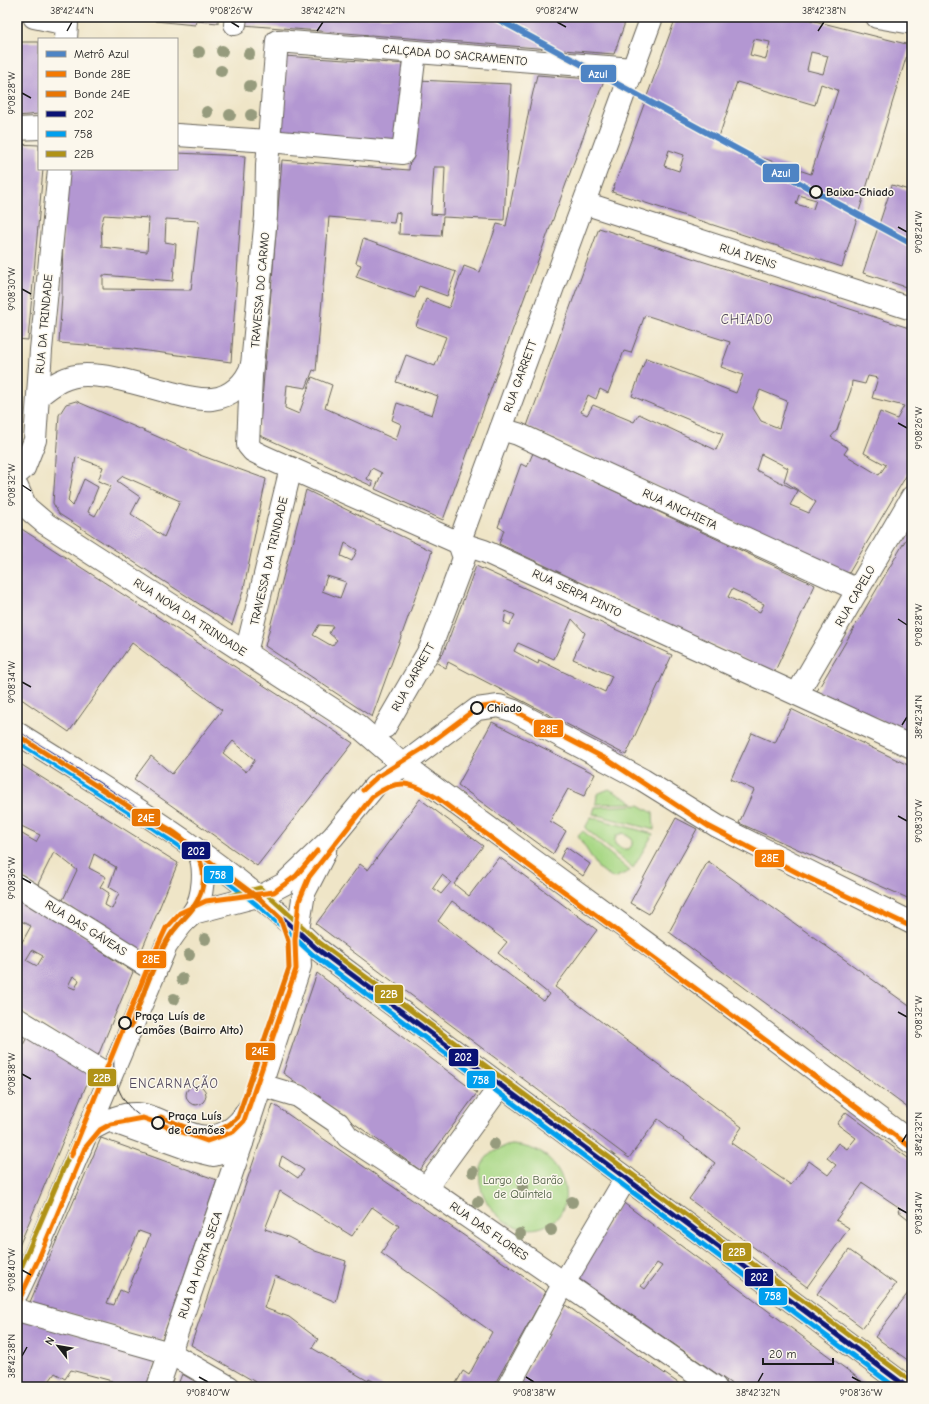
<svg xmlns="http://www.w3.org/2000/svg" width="929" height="1404" font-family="'Comic Neue',sans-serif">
<rect width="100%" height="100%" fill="#fbf7ec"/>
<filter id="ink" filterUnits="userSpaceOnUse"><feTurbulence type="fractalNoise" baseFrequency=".025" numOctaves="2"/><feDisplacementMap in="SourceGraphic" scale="8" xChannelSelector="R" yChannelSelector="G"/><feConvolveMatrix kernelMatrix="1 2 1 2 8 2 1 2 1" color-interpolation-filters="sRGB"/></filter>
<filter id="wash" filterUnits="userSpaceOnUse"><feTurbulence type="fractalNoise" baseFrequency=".012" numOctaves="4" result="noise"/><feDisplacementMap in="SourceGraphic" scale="16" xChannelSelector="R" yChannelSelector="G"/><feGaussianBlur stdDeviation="0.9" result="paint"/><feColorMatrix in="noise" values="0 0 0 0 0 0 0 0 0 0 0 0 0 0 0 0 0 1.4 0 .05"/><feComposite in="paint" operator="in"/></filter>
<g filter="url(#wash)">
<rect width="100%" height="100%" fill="#efe5c7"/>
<g fill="#a9d886" stroke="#627a51" fill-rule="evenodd">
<polygon points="609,789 634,803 596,804 597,794"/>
<polygon points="639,805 653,813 654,830 593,814 595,807"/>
<path d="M591,817L653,834L633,868L585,828ZM623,833L632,839V845L629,849H622L615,844V839L617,835Z"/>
<polygon points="583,831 630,871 614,878 599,869 578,836"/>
<path d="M512,1145C524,1146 536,1149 546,1156C567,1173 576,1211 547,1225C495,1249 445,1156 512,1145Z"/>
</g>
<g id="blocks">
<g fill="#b397d2" fill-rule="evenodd">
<polygon points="156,17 218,17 218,23 196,21 195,25 155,21"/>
<polygon points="244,17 627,17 614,54 243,25"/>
<path d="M676,17H799L910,45L842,267L612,192ZM754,39L770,42L766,59L750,55ZM811,52L828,56L823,74L807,70ZM737,82L815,105L821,84L838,90L811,174L717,143ZM669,150L684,155L679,171L664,166ZM799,195L816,200L813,209L796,204Z"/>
<polygon points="17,42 39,42 39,114 17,116"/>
<polygon points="284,56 407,64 398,142 279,133"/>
<path d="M537,75L604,80L443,520L375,489L382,473L372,468L367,479L373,482L372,486L259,435L282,160L409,170L416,80L511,84L504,220L443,217L441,236L399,234L400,213L396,212L394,223L329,217L316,371L313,370L306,388L287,385L285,408L299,414L312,377L332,385L325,408L396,440L401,424L392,420L397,403L432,415L438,396L396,382L406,355L435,366L446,337L416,326L426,299L449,308L464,266L480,272L497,224L506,226L530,105ZM434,167H445L443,215L431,214Z"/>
<polygon points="17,144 39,145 39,169 43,169 28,340 17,339"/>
<path d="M177,153L245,156L231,362L125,348L59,343L62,295L63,224L66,169H177ZM104,215L149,218L147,252L102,247L101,226ZM166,219L199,221L191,290L103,289V275L173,281L176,244L165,242Z"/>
<polygon points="892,185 912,191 912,289 863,273"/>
<path d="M599,228L912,329V466L849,573L837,569L527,426ZM645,315L730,342L721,367L743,375L736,393L646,358L632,396L723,434L716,450L639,414L634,422L593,405L587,415L581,412L588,395L596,399L600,389L608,393L624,351L631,353ZM868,376L878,378L872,398L904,406L897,419L880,412L864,453L886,465L879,475L844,454L848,448L831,437L837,430L851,390L852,381L865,384ZM760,390L787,401L779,428L761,421L753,408ZM761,454L788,468L784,481L816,502L809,513L790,505L798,491L756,470Z"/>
<polygon points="363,239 456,272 447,296 419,286 415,298 356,277 361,265 356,263"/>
<path d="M76,401L197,454L266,479L244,588L232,625L59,514L53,503L59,415L66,404ZM76,457L103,467L98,481L111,486L95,516L88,512L98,487L84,479L73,506L68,501ZM123,476L180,501L164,537L131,514L140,497L117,481Z"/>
<path d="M533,453L815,585L774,673L499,544L504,530L498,527L521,464L527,467ZM732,589L764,604L760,612L728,597Z"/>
<path d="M306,490L432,551L372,717L265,646ZM345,543L357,550L352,561L341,556ZM327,576L346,582L340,598L322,591ZM319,625L333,626L329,633L337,640L332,646L313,635Z"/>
<path d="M17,526L353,743L257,866L134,779L151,756L172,774L222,710L132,643L69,732L17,696ZM233,741L255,760L246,772L223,753Z"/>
<polygon points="912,529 912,735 817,691"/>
<path d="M476,566L672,655L626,755L448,662L446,668L437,663L442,653L443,654ZM506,611L515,615L510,625L504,622ZM572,619L585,633L573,659L612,676L605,692L539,660L538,664L514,651L518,643L554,659Z"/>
<polygon points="791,709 912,767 912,900 739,823 754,790 731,779 752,733 775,743"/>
<polygon points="492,722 595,774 584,796 568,789 550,821 566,831 553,854 458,785"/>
<path d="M17,762L178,863L141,952L62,902L77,870L54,852L37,886L17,874V831L36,842L40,835L17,824ZM94,854L116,867L109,887L119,893L112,909L105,905L109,893L100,887L106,877L89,868Z"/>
<path d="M420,799L483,846L454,884L469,896L499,857L597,930L555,987L742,1127L731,1143L791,1185L809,1161L828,1175L836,1165L827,1158L838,1143L847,1149L856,1138L837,1124L846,1112L912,1161V1222L898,1211L900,1208L863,1183L836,1220L849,1228L807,1287L689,1199L715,1163L658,1119L629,1158L316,924L360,864L368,870ZM442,875L451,882L441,894L433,888ZM452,901L507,942L498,953L549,994L544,1001L438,921Z"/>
<polygon points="676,818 697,829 649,914 630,903"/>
<polygon points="566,847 590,864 583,876 560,859"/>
<polygon points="708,861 912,1008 912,1111 669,932"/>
<path d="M17,894L95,943L94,947L133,972L97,1058L17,1008V941L21,944L31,926L17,919ZM32,950L43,956L37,966L26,960ZM73,976L79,980L75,989L68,986Z"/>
<polygon points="317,973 477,1093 420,1170 283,1073"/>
<polygon points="28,1035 91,1074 17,1251 17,1057"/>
<circle cx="196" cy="1095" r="10"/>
<path d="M273,1104L546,1292L493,1387H454L463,1371L469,1375L492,1332L381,1253L399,1226L372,1207L352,1236L280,1191L265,1229L288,1237L315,1251L346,1261L336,1302L275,1276L264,1308L289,1317L318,1339L312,1348L368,1381L369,1379L383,1387H264L191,1345ZM282,1156L304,1170L298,1178L279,1165Z"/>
<path d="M101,1138L217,1180L162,1340L30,1302ZM139,1231L150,1235L127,1293L120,1290L114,1305L107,1303Z"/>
<path d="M621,1201L870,1387H736L578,1278ZM657,1263L662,1266L645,1289L641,1286Z"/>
<polygon points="849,1250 896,1284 863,1328 817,1294"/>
<polygon points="908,1293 912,1296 912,1363 875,1337"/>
<polygon points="564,1304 684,1387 559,1387 555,1384 553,1387 518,1387"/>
<polygon points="21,1318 156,1358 146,1387 111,1387 112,1381 71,1370 65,1379 55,1373 45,1387 17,1387 17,1323"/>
<polygon points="182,1374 205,1387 177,1387"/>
</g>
</g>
</g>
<g filter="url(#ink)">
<use href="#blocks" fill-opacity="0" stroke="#666258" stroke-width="1"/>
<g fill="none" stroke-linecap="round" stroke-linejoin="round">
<defs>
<g id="minor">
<polyline points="34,17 67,24 66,39"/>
<polyline points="877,17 912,23"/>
<polyline points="235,24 236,17"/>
<polyline points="633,69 277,41 267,165 266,216 251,376 248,445 253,451 263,456 459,543 484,551 912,747"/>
<polyline points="17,129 39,128"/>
<polyline points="177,135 269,141 403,153 415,52"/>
<polyline points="584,203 912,309"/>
<path d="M39,396C53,384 67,375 86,375C115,375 147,387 176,394C187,397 200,400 212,399C231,397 246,383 252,365"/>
<polyline points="501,429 518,434 858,590"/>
<polyline points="17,474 24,468 35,440 41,350 59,169"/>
<polyline points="17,487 26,507 46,524 357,725 402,764 649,945 912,1143"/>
<polyline points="246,653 291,468"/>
<polyline points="797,694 912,497"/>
<polyline points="385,727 430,649 464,558 459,543 652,17"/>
<polyline points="17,885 155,971"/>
<polyline points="193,913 265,894 284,884 333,837 375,786 477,709 499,706 514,711 643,780 717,826 912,923"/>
<polyline points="17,1019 110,1076"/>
<polyline points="261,1085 298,1096 338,1123 348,1137 426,1188 715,1387"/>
<polyline points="108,1120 189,1149 214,1155 235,1149 242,1143"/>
<path d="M88,1131C104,1123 119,1113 137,1114C167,1116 195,1149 226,1132C237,1126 243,1119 249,1108"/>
<polyline points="426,1188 501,1085"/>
<path d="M17,1293L35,1255L166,946C171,939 176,931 182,924C185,920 190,917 193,913C204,898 206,866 198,851"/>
<polyline points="17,1310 170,1353 229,1387"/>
<polyline points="158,1387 242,1143 300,966 298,930 304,893 325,852"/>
<polyline points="508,1387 564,1283 626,1178"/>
</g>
<path id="major" d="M17,733C121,798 228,862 316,948L907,1387"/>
</defs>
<use href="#minor" stroke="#666258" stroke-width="24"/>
<use href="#major" stroke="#666258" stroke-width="24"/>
<use href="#minor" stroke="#fff" stroke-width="22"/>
<use href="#major" stroke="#fff" stroke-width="22"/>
<path stroke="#1c1c1c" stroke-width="1" d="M116,1045C109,1073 118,1103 143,1118"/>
<defs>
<path id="bus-1" d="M17,733C122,798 225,864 316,948L907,1387"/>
<path id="bus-2" d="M17,741C93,789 170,836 241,892C266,911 289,933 312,954L895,1387"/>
<polyline id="bus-3" points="17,1277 160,943 178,918 190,907 260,888 320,943 911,1381"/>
</defs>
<use href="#bus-1" stroke="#fbf7ec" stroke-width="8"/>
<use href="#bus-2" stroke="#fbf7ec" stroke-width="8"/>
<use href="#bus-3" stroke="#fbf7ec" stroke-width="8"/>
<use href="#bus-1" stroke="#0a1274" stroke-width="5"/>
<use href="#bus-2" stroke="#009fee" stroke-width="5"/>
<use href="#bus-3" stroke="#b09217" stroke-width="5"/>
<defs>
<g id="tram-1">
<polyline points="363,790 377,777 422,749 477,708 496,705 507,707 608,760 708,826 798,873 912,927"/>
<polyline points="71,1156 148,967 166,928 180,913 206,901 274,892 296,876 317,851"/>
<path d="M17,1304L39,1258L85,1148L100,1130L111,1124L143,1118L207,1141L233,1132L244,1121L296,969L295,940L299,901L309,877L372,797C398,777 411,782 437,798L912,1148"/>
</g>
<g id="tram-2">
<path d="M17,735L181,840L260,899L280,918L288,941L289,968L238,1117C211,1144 191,1129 161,1117"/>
<path d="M131,1026C143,997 152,965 168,939C174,927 185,919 193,908C218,871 195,843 162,825"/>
</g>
</defs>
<use href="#tram-1" stroke="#fbf7ec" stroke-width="8"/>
<use href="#tram-2" stroke="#fbf7ec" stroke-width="8"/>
<use href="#tram-1" stroke="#f47901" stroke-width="5"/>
<use href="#tram-2" stroke="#e87503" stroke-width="5"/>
<defs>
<polyline id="metro-1" points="494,17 912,244"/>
</defs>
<use href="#metro-1" stroke="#fbf7ec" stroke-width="9"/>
<use href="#metro-1" stroke="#4e84c4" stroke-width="6"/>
</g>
<g fill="#969b7d">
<circle cx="222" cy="51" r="6"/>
<circle cx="199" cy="52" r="6"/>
<circle cx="249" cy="54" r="6"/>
<circle cx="221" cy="71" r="6"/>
<circle cx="250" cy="86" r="6"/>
<circle cx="207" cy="112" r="6"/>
<circle cx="230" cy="115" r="6"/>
<circle cx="251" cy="115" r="6"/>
<circle cx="205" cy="939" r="6"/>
<circle cx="189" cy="955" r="6"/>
<circle cx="182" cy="979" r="6"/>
<circle cx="174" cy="999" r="6"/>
<circle cx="494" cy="1144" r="6"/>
<circle cx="473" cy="1172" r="6"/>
<circle cx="523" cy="1187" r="6"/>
<circle cx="478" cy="1202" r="6"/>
<circle cx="572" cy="1202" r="6"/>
<circle cx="551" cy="1230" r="6"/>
<circle cx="520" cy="1234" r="6"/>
</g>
</g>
<path fill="none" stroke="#1c1c1c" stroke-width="1.5" d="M231,22L239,27M557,22L566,27M67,31L72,22M317,31L323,22M818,31L824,22M22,93L31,98M898,227L907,232M22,289L31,294M898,423L907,428M22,485L31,491M898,619L907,625M22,682L31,687M902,725L907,717M898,816L907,821M22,878L31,883M898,1012L907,1017M22,1074L31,1079M902,1142L907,1134M898,1208L907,1213M22,1270L31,1275M22,1356L27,1347M199,1377L208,1382M526,1377L534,1382M852,1377L861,1382M758,1382L763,1373"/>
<g fill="#fbf7ec" stroke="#1c1c1c" stroke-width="2">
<circle cx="816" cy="192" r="6"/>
<circle cx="477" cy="708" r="6"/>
<circle cx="125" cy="1023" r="6"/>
<circle cx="158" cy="1123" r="6"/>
</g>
<g text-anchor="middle" stroke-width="3" stroke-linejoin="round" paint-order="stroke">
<g font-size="12" fill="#1c1c1c" stroke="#fbf7ec">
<text transform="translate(455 55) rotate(5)" y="4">CALÇADA DO SACRAMENTO</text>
<text transform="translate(748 256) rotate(18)" y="4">RUA IVENS</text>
<text transform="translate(260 290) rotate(-85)" y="4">TRAVESSA DO CARMO</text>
<text transform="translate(44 324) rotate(-85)" y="4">RUA DA TRINDADE</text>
<text transform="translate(520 376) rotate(-70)" y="4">RUA GARRETT</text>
<text transform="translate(680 509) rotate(25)" y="4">RUA ANCHIETA</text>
<text transform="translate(269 561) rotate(-77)" y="4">TRAVESSA DA TRINDADE</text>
<text transform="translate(577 593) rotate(25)" y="4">RUA SERPA PINTO</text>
<text transform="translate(855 596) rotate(-60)" y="4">RUA CAPELO</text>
<text transform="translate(190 617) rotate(33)" y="4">RUA NOVA DA TRINDADE</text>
<text transform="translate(413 677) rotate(-61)" y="4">RUA GARRETT</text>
<text transform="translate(86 928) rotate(32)" y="4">RUA DAS GÁVEAS</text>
<text transform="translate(489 1231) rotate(35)" y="4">RUA DAS FLORES</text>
<text transform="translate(200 1265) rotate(-71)" y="4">RUA DA HORTA SECA</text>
</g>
<g font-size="12" font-weight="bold" fill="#1c1c1c" stroke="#fbf7ec" text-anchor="start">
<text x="826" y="196">Baixa-Chiado</text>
<text x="487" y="712">Chiado</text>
<text x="135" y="1020">Praça Luís de<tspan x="135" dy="14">Camões (Bairro Alto)</tspan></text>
<text x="168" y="1120">Praça Luís<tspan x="168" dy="14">de Camões</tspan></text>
</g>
<g font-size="12" fill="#4d5e41" stroke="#fbf7ec">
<text x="523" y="1184">Largo do Barão<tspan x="523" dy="14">de Quintela</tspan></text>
</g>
<g font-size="13" letter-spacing="1" fill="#51475c" stroke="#fbf7ec">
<text x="747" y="324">CHIADO</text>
<text x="174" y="1088">ENCARNAÇÃO</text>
</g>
</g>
<g stroke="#fbf7ec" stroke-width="1.5">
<rect x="580" y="64" width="37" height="19" rx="4" fill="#4e84c4"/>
<rect x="762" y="163" width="38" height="20" rx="4" fill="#4e84c4"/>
<rect x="533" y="719" width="31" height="19" rx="4" fill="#f47901"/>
<rect x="131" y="808" width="30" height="19" rx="4" fill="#e87503"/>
<rect x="181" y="841" width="30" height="19" rx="4" fill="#0a1274"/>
<rect x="754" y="849" width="31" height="19" rx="4" fill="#f47901"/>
<rect x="203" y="865" width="31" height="19" rx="4" fill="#009fee"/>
<rect x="136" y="950" width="31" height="19" rx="4" fill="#f47901"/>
<rect x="374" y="984" width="30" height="20" rx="4" fill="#b09217"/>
<rect x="245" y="1042" width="31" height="19" rx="4" fill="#e87503"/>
<rect x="448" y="1048" width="31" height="19" rx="4" fill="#0a1274"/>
<rect x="87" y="1068" width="30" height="19" rx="4" fill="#b09217"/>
<rect x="466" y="1070" width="30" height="19" rx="4" fill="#009fee"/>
<rect x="722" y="1242" width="30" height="20" rx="4" fill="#b09217"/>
<rect x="744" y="1268" width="30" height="19" rx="4" fill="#0a1274"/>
<rect x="758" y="1287" width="30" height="19" rx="4" fill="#009fee"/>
</g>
<g font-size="11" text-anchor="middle" font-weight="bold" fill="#fff">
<text x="598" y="78">Azul</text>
<text x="781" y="177">Azul</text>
<text x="549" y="733">28E</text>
<text x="146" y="822">24E</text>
<text x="196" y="855">202</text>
<text x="770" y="862">28E</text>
<text x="218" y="879">758</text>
<text x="151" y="963">28E</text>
<text x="389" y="998">22B</text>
<text x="260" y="1055">24E</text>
<text x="463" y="1061">202</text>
<text x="102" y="1082">22B</text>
<text x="481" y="1084">758</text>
<text x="737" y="1256">22B</text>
<text x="759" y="1281">202</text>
<text x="773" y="1300">758</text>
</g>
<rect width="929" height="1404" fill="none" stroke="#fbf7ec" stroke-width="44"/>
<rect x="38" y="38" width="140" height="132" fill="#fbf7ec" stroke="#a29f99"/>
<rect x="46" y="51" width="20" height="6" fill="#4e84c4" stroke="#a29f99"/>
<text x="74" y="58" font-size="12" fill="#1c1c1c">Metrô Azul</text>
<rect x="46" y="71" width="20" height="6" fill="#f47901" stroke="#a29f99"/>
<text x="74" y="78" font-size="12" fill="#1c1c1c">Bonde 28E</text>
<rect x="46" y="91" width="20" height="6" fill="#e87503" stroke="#a29f99"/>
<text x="74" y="98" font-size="12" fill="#1c1c1c">Bonde 24E</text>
<rect x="46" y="111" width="20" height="6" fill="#0a1274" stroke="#a29f99"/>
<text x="74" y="118" font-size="12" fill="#1c1c1c">202</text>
<rect x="46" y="131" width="20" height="6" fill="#009fee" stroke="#a29f99"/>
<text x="74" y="138" font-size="12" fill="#1c1c1c">758</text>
<rect x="46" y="151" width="20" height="6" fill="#b09217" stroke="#a29f99"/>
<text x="74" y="158" font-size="12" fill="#1c1c1c">22B</text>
<g transform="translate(58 1346) rotate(301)" stroke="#fbf7ec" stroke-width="3" paint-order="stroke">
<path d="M0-3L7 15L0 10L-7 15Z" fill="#1c1c1c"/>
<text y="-6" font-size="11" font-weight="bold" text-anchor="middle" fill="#1c1c1c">N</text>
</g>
<path d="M763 1358v6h70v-6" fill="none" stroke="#1c1c1c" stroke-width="2"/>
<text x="769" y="1358" font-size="12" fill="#1c1c1c" stroke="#fbf7ec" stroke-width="3" paint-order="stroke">20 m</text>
<rect x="22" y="22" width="885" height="1360" fill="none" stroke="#1c1c1c" stroke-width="1.5"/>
<g font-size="10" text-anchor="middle" fill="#1c1c1c">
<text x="72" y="14">38°42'44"N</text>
<text x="231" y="14">9°08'26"W</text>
<text x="323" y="14">38°42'42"N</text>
<text x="557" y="14">9°08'24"W</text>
<text x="824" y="14">38°42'38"N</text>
<text transform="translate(11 93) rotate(-90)" y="4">9°08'28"W</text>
<text transform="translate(918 232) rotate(-90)" y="4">9°08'24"W</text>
<text transform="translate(11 289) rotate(-90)" y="4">9°08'30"W</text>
<text transform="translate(918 428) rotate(-90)" y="4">9°08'26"W</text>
<text transform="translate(11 485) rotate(-90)" y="4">9°08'32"W</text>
<text transform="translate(918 625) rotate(-90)" y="4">9°08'28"W</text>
<text transform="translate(11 682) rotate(-90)" y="4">9°08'34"W</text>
<text transform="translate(918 717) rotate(-90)" y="4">38°42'34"N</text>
<text transform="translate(918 821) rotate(-90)" y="4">9°08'30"W</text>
<text transform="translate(11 878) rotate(-90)" y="4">9°08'36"W</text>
<text transform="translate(918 1017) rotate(-90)" y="4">9°08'32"W</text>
<text transform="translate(11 1074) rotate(-90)" y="4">9°08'38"W</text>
<text transform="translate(918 1134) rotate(-90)" y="4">38°42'32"N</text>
<text transform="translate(918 1213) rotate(-90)" y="4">9°08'34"W</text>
<text transform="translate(11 1270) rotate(-90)" y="4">9°08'40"W</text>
<text transform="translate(11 1356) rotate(-90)" y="4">38°42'38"N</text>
<text x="208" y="1396">9°08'40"W</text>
<text x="534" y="1396">9°08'38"W</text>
<text x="758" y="1396">38°42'32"N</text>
<text x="861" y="1396">9°08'36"W</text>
</g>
</svg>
